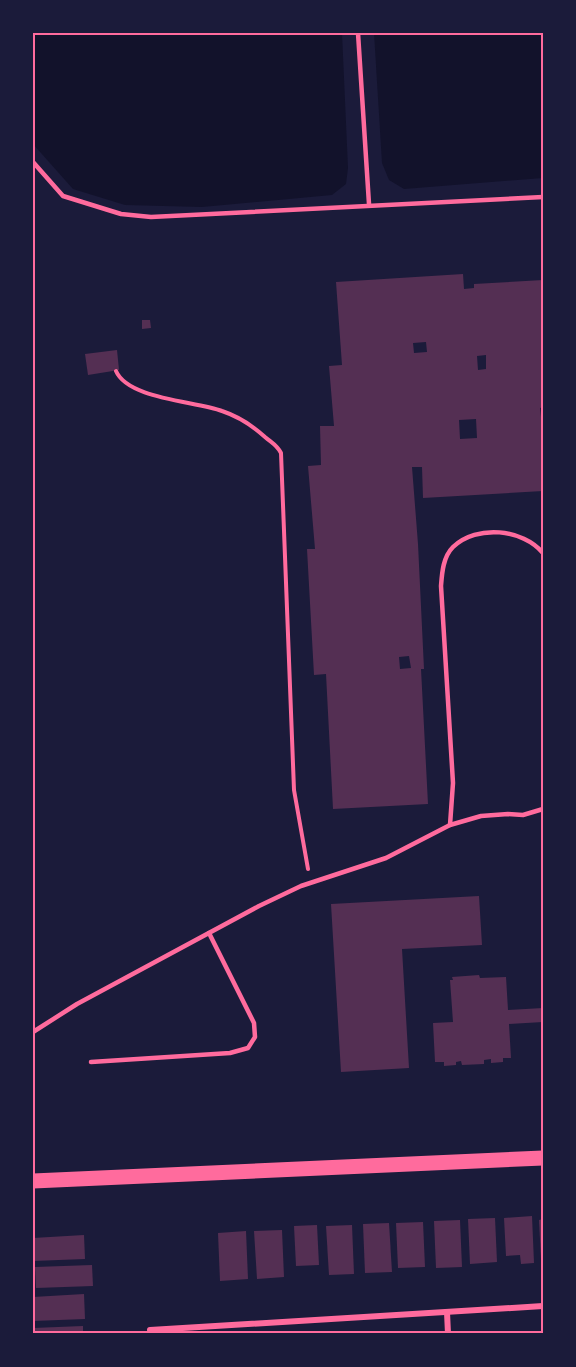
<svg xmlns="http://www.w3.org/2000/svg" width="576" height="1367" font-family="Commissioner,sans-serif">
<rect width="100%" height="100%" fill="#1b1b3a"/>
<g fill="#12122b">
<polygon points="33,33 342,33 348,168 346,184 332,195 202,207 125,205 73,189 33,144"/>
<polygon points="374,33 543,33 543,178 404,189 389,180 382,163"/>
</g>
<g fill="#542f53" fill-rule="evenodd">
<path d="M463,274L464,289L474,288V284L543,280V407L540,408L541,417H543V491L423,498L422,467H412L418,544L424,669H421L428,804L333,809L326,674L314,675L307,549H315L308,466L321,465L320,426H334L329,366L342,365L336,282ZM426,342L427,352L414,353L413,343ZM486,355V369L478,370L477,356ZM476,419L477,438L460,439L459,420ZM409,656L411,668L400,669L399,657Z"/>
<polygon points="142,320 150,320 151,328 142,329"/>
<polygon points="117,350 119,370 88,375 85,354"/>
<polygon points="479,896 482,945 402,949 409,1068 341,1072 331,904"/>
<polygon points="479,975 480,978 506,977 508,1010 543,1008 543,1022 509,1024 511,1058 503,1058 503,1062 491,1063 491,1059 484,1060 484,1064 462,1065 461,1061 456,1062 456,1065 444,1066 444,1062 435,1062 433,1023 453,1022 450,980 453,980 452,977"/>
<polygon points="532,1216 534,1263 521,1264 520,1255 506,1256 504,1218"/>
<polygon points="495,1218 497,1262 470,1264 468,1219"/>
<polygon points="543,1219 543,1259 541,1259 539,1220"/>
<polygon points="460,1220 462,1267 436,1268 434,1221"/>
<polygon points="423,1222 425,1267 398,1268 396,1223"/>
<polygon points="389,1223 392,1272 365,1273 363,1224"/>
<polygon points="317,1225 319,1265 296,1266 294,1226"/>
<polygon points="352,1225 354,1274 329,1275 326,1226"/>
<polygon points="282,1230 284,1277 257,1279 254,1231"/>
<polygon points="246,1231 248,1279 220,1281 218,1233"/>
<polygon points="84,1235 85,1259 33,1261 33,1238"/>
<polygon points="92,1265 93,1286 36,1288 35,1267"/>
<polygon points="84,1294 85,1319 33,1321 33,1297"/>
<polygon points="83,1326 83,1334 33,1334 33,1328"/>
</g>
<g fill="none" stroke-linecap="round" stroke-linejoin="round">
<path stroke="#ff6b9d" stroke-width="4" d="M116,371C128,399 195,401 222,411C237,416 253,426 265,437C272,443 277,445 281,453L294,790L308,869"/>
<g stroke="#ff6b9d" stroke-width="4.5">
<polyline points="358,33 369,204"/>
<polyline points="33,162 63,196 121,214 151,217 543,197"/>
<path d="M450,825L453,783L441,586C442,573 443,557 453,547C477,524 523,529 543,553"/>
<polyline points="33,1032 77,1004 259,906 301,886 386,858 450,825 481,816 508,814 523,815 543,809"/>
<polyline points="91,1062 230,1053 248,1048 255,1037 254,1023 209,933"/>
</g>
<g stroke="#ff6b9d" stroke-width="6">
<polyline points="447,1312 448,1334"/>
<polyline points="150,1330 543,1306"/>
</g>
<polyline stroke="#ff6b9d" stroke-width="15" points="33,1181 543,1158"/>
</g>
<rect width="576" height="1367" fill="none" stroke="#1b1b3a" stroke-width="69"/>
<rect x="34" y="34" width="508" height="1298" fill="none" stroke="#ff6b9d" stroke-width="2"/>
</svg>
